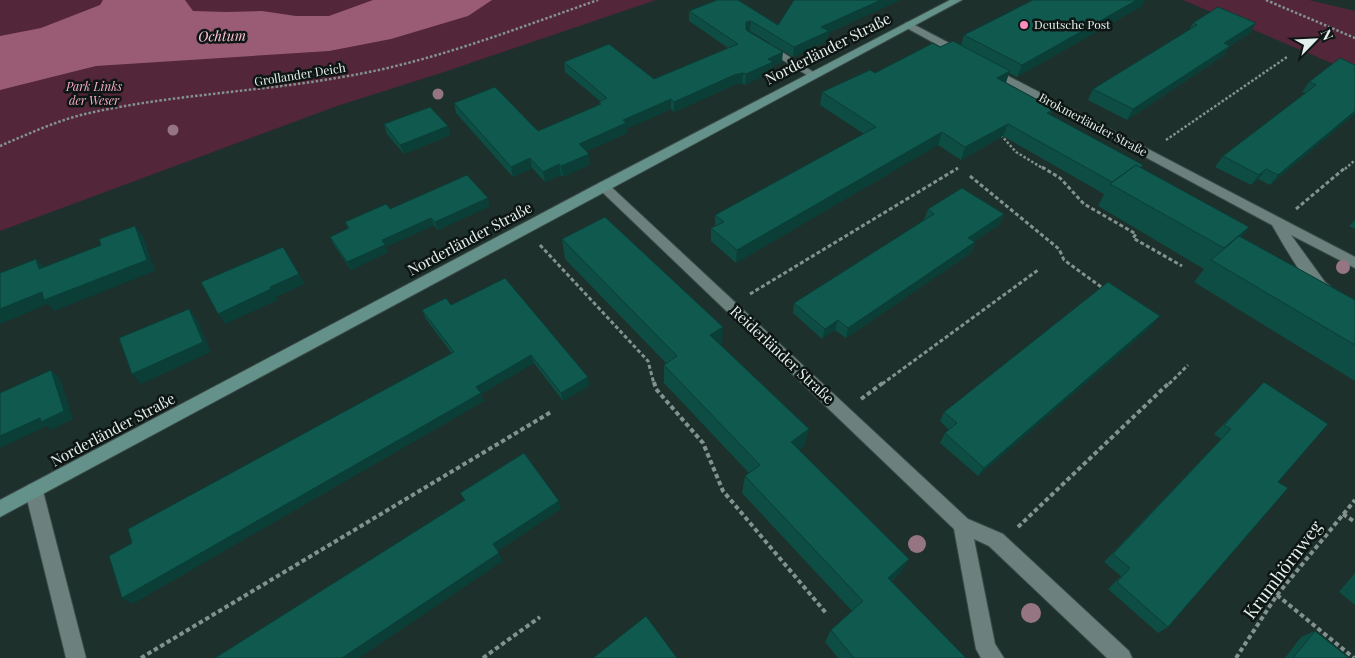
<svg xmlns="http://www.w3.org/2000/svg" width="1355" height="658" font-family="'Playfair Display',serif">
<rect width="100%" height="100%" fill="#1d302c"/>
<g fill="#532639">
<polygon points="0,0 656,0 444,72 337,106 0,231"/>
<polygon points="1183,0 1309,0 1355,11 1355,73"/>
</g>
<polygon fill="#9a5c74" points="103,0 185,0 193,11 226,12 262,11 296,16 329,16 373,0 492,0 468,16 391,39 329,51 96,66 0,90 0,36 41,28 100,5"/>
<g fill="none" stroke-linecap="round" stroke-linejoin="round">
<defs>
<polygon id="lane" points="768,44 771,45 818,75 813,78 810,77 765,49 765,45"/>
<g id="street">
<polygon points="909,22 966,52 967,54 962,57 958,56 905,27 905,23"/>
<path d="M989,66L1355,257V268L1291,235L1325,282L1355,307V320C1318,308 1290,256 1272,225L985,71L984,69L985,67Z"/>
<polygon points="603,182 607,183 968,519 1003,534 1129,651 1132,658 1107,658 989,546 974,539 995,644 1004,658 981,658 976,649 954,529 599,189 597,186 599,183"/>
<polygon points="34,483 40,485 43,491 86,658 66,658 25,491 28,485"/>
</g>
<polygon id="secondary" points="950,0 962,0 0,517 0,500 599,183"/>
</defs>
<use href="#lane" stroke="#3b4c48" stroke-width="2"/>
<use href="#street" stroke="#3b4c48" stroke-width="2"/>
<use href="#secondary" stroke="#3b4c48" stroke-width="2"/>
<g stroke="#83928f" stroke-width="2.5" stroke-dasharray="2.5 2" stroke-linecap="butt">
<polyline points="1266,0 1355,38"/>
<polyline points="1001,135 1016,152 1044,169"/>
<polyline points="1166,140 1287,57"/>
<path d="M0,146C28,134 56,121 85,114C172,94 261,92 348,76C435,61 515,29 598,0"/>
<polyline points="1345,169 1355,160"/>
</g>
<g stroke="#83928f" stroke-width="3" stroke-dasharray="4 2.5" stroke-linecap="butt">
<polyline points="1042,167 1060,178 1084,204 1136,234 1133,238 1182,266"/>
<polyline points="970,176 1059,249 1064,260 1104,289"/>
<polyline points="1296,209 1346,167"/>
<polyline points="540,245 648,361 654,384"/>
<polyline points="750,294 958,168"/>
<polyline points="882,384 1038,270"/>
<polyline points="1169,384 1188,365"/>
</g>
<g stroke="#83928f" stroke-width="4" stroke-dasharray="4.5 3" stroke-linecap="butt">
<polyline points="654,382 656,389 703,443 723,491 826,613"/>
<polyline points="861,399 884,382"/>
<polyline points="1343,514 1355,522"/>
<polyline points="1018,527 1170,382"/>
<polyline points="1277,595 1354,658"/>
<polyline points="141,658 551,412"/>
<polyline points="483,658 540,617"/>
<polyline points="1236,658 1277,595 1355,500"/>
</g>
<use href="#lane" fill="#6c817d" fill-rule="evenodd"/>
<use href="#street" fill="#6c817d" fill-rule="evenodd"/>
<use href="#secondary" fill="#649189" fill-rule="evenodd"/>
</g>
<g fill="#957582">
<circle cx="438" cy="94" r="5.5"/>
<circle cx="173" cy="130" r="5.5"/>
<circle cx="1343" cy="267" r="7"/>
<circle cx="917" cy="544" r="9"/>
<circle cx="1031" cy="613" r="10"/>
</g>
<g fill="#0d4d43">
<polygon points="1142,6 1017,77 1009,73 1006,83 1054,109 1051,115 1141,168 1249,227 1241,237 1355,300 1355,381 1194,282 1204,269 1098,206 1104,194 1003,136 961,160 938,145 736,263 711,241 711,228 715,227 715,215 864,134 820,105 822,92 875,73 940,47 961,45 964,35"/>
<polygon points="689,11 829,33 827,41 793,57 750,31 749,32 782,62 773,66 772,72 745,85 742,83 734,85 674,112 671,109 626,129 627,133 587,151 590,164 563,177 561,175 545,182 532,168 513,177 456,113 454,103 538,131 599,105 600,101 565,72 564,62 654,79 728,48 689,21"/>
<polygon points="1193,23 1250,33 1230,46 1223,56 1127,120 1088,100 1093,89 1189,30"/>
<polygon points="1355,65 1355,113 1270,185 1258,179 1251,185 1215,167 1223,156 1305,93 1302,92 1309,82"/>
<polygon points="384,124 448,126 450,135 404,154 387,134"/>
<polygon points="490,206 438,230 434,225 386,247 388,252 351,270 334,245 330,237 348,229 345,222 390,209"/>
<polygon points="928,209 1004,214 999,225 974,241 975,242 971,253 846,338 835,330 822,339 793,313 794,303 924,220"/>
<polygon points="1355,220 1355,229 1349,226"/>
<polygon points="562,239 722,346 809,429 804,446 799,450 909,559 900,573 891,582 966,658 838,658 825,642 831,630 852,611 742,493 745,476 749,473 664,383 664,365 666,363 565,259"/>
<polygon points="422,310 588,377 589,386 563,401 534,363 481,394 484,401 132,604 132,543 452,354 426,319"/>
<polygon points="1152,326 978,476 940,443 945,433 949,430 940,421 944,412"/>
<polygon points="1264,382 1278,482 1168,627 1158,633 1108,589 1121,576 1104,562 1221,439 1214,434"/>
<polygon points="1355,573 1355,605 1339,592"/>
<polygon points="1315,631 1349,658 1285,658 1301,637"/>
</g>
<g fill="#0a3e37">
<polygon points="881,0 901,0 829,33 827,41 793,57 794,47 821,27"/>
<polygon points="1137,0 1145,0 1142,6 1017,77 1022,65"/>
<polygon points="751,21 750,31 745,32 746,22"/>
<polygon points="1256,23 1250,33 1218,54 1224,43"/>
<polygon points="1230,46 1223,56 1127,120 1133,109"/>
<polygon points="783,52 782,62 773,66 772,72 745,85 746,74 768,59"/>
<polygon points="1010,71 1005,84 997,78"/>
<polygon points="743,73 742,83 734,85 674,112 674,102 734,75"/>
<polygon points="671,99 671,109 626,129 627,133 580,154 579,144 623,120"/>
<polygon points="1054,109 1048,121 1047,113"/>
<polygon points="1355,111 1355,113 1354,115 1270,185 1278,175"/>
<polygon points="1008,124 1003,136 961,160 965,147"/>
<polygon points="448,126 450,135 404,154 400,145"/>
<polygon points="942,132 938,145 736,263 737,250"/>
<polygon points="589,154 590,164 563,177 561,166"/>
<polygon points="530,158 532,168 513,177 511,167"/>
<polygon points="559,164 561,175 545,182 543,172"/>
<polygon points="1266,169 1258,179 1251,185 1259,175"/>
<polygon points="488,198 490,206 438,230 435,222"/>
<polygon points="1004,214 999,225 964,248 968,238"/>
<polygon points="431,218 434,225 386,247 388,252 351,270 347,262 382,240"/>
<polygon points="135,226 143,236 155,271 54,311 48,304 0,324 0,309 42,292"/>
<polygon points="1249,227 1231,249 1224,248"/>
<polygon points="975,242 971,253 846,338 848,328"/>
<polygon points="36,259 46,269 39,269"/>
<polygon points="299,274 305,284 276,297 278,300 225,324 218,314 270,287"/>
<polygon points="189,309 197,319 211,352 141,384 132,374"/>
<polygon points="1160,316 1152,326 978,476 984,468"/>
<polygon points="838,320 835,330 822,339 825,329"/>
<polygon points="723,327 722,346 710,335"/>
<polygon points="531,355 534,363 481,394 484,401 132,604 122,598 476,387"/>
<polygon points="51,370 60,378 73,419 51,430 47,426 0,448 0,436"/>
<polygon points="588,377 589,386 563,401 561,393"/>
<polygon points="809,429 804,446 787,459 791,442"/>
<polygon points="559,501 561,509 497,552 493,544"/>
<polygon points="499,553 503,561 359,658 342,658"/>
<polygon points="909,559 900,573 880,592 888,578"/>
</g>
<g fill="#0f594e" stroke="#0a3e37">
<polygon points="717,0 738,0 778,25 794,0 881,0 821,27 829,31 794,47 751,21 746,22 746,30 783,52 768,59 773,62 746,74 743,73 734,75 674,102 671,99 623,120 626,123 579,144 589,154 561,166 559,164 543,172 530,158 511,167 454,103 495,87 538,131 601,104 599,102 607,98 564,62 609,44 654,79 738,44 689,11"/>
<polygon points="1033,0 1137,0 1022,65 964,35"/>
<polygon points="1218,7 1256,23 1224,43 1230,46 1133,109 1093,89 1197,25 1193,23"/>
<polygon points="953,41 1010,71 997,78 1054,109 1047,113 1143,165 1140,168 1136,165 1112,182 1008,124 965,147 942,132 737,250 711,228 724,222 715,215 876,127 822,92 870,70 875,73 933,43 940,47"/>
<polygon points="1340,58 1355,65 1355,111 1278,175 1266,169 1259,175 1223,156 1316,85 1309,82"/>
<polygon points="430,107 448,126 400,145 384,124"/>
<polygon points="1136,165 1249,227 1224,248 1110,184"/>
<polygon points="467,175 488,198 435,222 431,218 382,240 385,245 347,262 330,237 349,228 345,222 386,204 390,209"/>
<polygon points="962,188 1004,214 968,238 975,242 848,328 838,320 825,329 794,303 934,214 928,209"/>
<polygon points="605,217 723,327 710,335 809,429 791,442 909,559 888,578 966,658 854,658 831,630 863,601 745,476 760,465 664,365 677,356 562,239"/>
<polygon points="135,226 147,260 44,300 42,292 0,309 0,273 36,259 39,269 101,245 99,239"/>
<polygon points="1239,236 1355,300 1355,345 1211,260"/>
<polygon points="283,247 299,274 270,287 271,289 218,314 201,282"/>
<polygon points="505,278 588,377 561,393 531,355 476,387 481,393 122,598 109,556 132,543 128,529 454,352 422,310 446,298 451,305"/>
<polygon points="1108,282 1160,316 984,468 945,433 957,423 944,412"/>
<polygon points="189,309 203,342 132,374 119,338"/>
<polygon points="51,370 64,411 41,422 40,418 0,436 0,393"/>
<polygon points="1264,382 1328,424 1278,482 1288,488 1168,627 1117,582 1130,568 1113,554 1231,429 1224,425"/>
<polygon points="524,453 559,501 493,544 499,553 342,658 215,658 465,500 460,493"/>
<polygon points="646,616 677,658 593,658"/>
<polygon points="1315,631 1349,658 1293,658"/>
</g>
<circle fill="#fe8ebc" stroke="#0e1614" stroke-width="2" cx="1024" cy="25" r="5"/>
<g text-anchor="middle" stroke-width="5" stroke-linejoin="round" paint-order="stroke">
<g font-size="12" fill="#e4f0ed" stroke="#0e1614" text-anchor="start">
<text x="1034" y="29">Deutsche Post</text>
</g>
<g font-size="12" fill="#e4f0ed" stroke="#0e1614">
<text transform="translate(300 75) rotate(-9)" y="4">Grollander Deich</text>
<text transform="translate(1093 125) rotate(28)" y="4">Brokmerländer Straße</text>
</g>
<g font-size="12" font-style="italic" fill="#f8adc9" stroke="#0e1614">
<text x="94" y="91">Park Links<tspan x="94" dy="14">der Weser</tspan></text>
</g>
<g font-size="14" font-style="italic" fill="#fbc2d7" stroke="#0e1614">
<text transform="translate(222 36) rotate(-1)" y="5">Ochtum</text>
</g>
<g font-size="15" fill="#e4f0ed" stroke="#0e1614">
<text transform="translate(828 49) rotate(-27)" y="5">Norderländer Straße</text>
<text transform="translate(470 239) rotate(-28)" y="5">Norderländer Straße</text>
<text transform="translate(782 355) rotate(43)" y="5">Reiderländer Straße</text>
<text transform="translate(113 430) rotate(-28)" y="5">Norderländer Straße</text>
</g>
<g font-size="18" fill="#e4f0ed" stroke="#0e1614">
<text transform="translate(1283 570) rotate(-53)" y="6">Krumhörnweg</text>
</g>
</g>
<g transform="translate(1315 40) rotate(66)" stroke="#0e1614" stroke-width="4" paint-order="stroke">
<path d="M0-4L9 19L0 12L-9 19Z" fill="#e4f0ed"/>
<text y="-8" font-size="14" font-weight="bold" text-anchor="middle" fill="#e4f0ed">N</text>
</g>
</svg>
